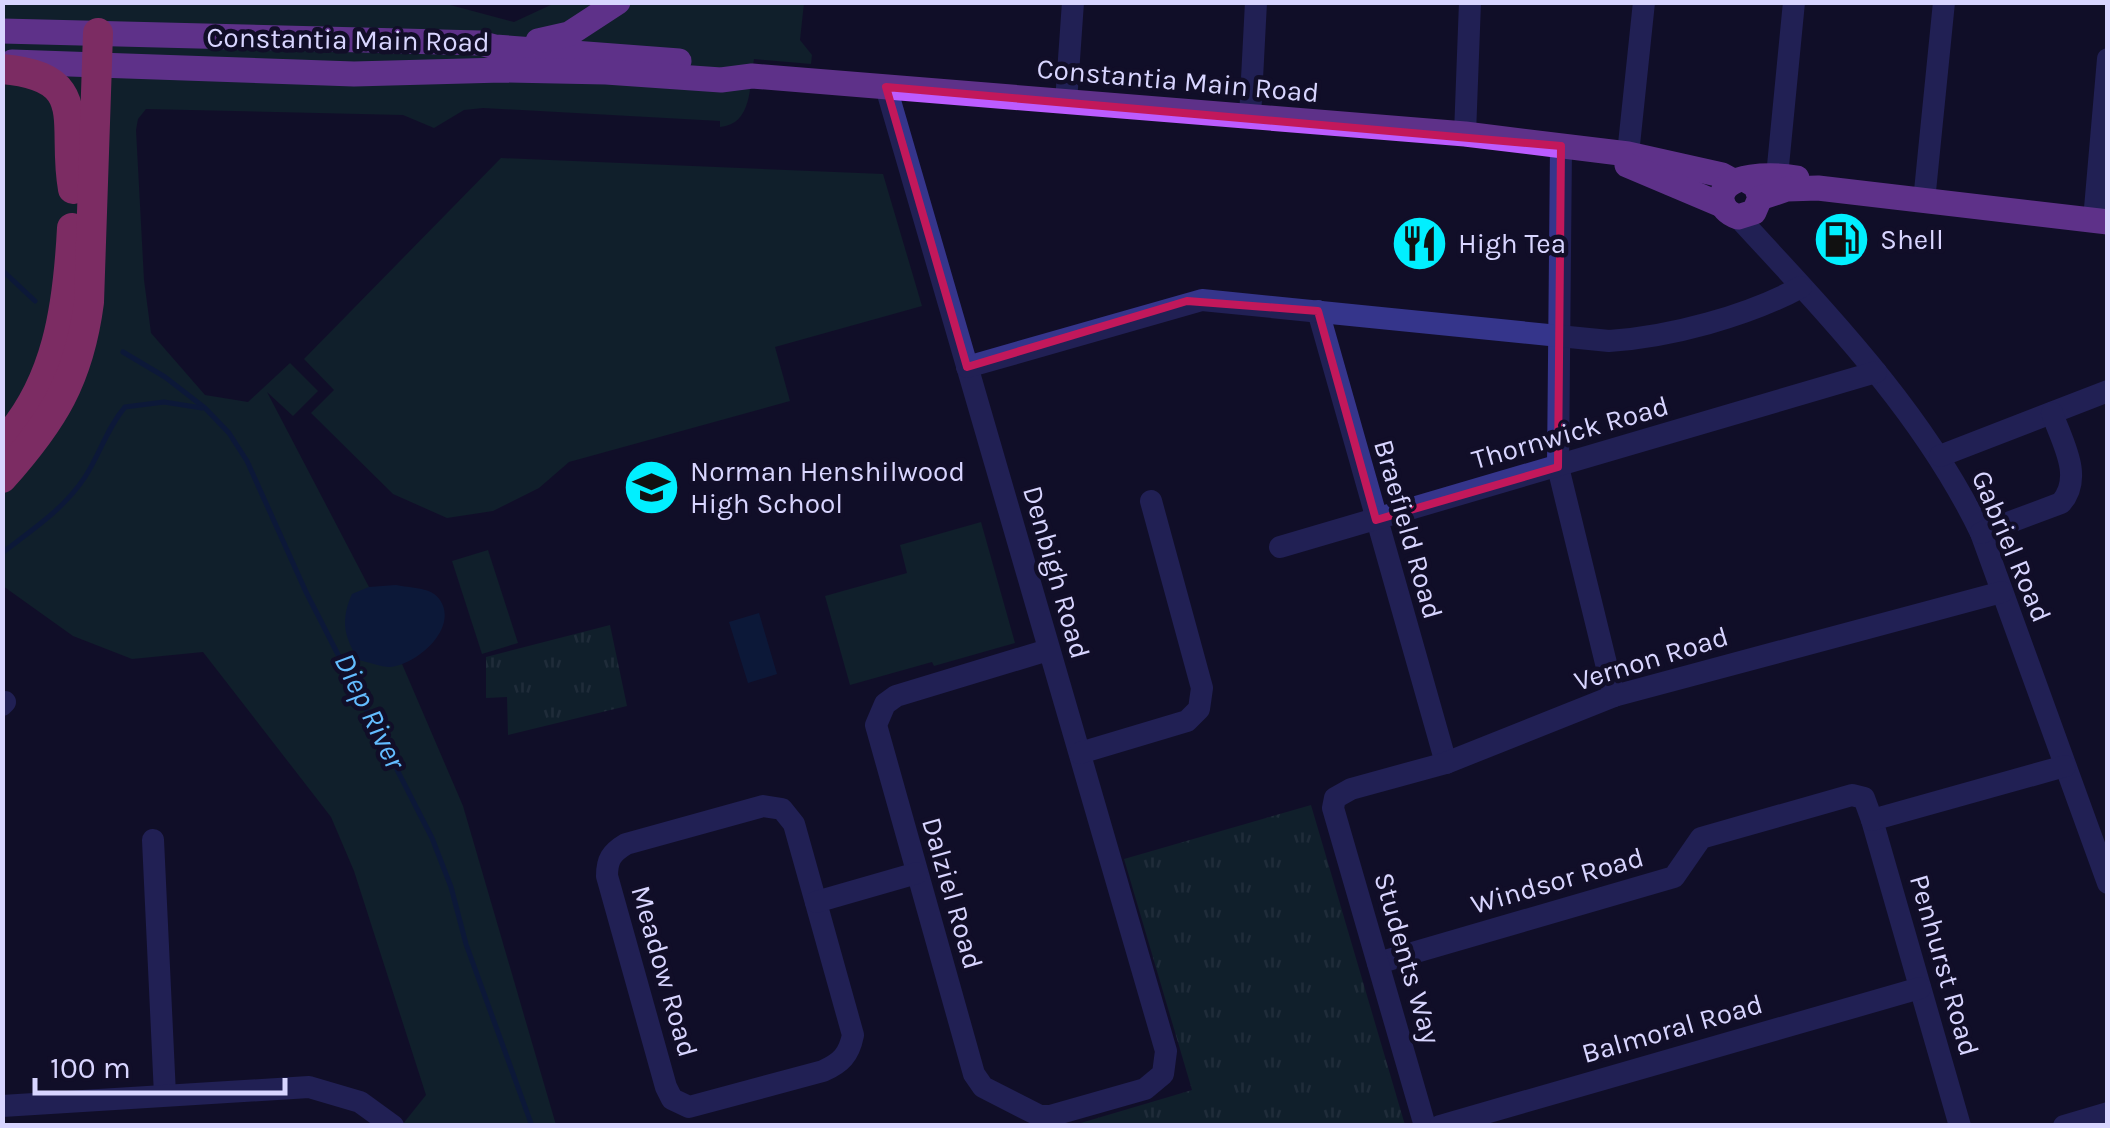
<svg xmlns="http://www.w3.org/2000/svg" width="2110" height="1128" font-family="Karla,sans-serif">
<defs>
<pattern id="park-tufts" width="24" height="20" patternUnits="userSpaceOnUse" patternTransform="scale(2.5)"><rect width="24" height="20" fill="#103330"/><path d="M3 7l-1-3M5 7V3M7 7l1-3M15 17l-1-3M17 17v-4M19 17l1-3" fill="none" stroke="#32504f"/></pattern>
</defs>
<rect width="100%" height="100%" fill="#110e28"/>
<g fill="#103330">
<path d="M439,2L514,22L555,3H804L800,40L812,55L811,64L754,59C749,86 753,124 720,127V121L483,108L464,110L434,128L403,115L146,109L138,119L136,130L144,280L151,333L205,395L248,402L290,363L318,391L293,416L267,392L369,587L463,806L556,1125H402L426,1095L354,871L331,817L203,652L132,659L73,636L3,586V3Z"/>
<polygon points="501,158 883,174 922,306 775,347 790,401 569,462 539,488 493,511 447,518 393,494 311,413 334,390 304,359"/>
<polygon points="981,522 1015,643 934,666 932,662 850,685 825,596 907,573 900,545"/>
<polygon points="488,550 518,643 482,654 452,561"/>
</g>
<g fill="url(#park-tufts)">
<polygon points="610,625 627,706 508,735 507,697 486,698 486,657"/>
<polygon points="1311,805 1405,1125 1074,1125 1192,1090 1124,859"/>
</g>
<g fill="#08244d">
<path d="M396,585C410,588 432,587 440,600C459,629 416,665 390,667C381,667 368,662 359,660C343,636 341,619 352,594L369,587Z"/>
<polygon points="759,613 777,674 748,683 729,622"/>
</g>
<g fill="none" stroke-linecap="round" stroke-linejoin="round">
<g stroke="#08244d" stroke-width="5">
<polyline points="2,270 35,301"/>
<polyline points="123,352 165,377 205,408 229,433 247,461 306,592 432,838 451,887 466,944 532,1126"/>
<path d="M2,553C32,530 64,509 85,477C100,454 107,428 125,407L164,402L202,408"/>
</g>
<g stroke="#35358b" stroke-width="22">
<polyline points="886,87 1166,1051 1163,1074 1145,1089 1050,1116 1040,1116 983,1087 974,1074 876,725 885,704 896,696 1048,650"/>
<polyline points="1066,102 1073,2"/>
<polyline points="1250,117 1256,2"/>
<polyline points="1465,134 1470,2"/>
<polyline points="1561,146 1558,467 1614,696"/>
<polyline points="1628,154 1644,2"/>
<polyline points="1777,176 1794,2"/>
<polyline points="1924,201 1944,2"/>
<path d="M1738,217C1828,315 1923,412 1981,533L2108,883"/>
<polyline points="2094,220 2108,59"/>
<polyline points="1318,311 1446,763"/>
<path d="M967,367L1202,300L1609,341C1670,337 1748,316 1801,287"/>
<polyline points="1940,456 2108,391"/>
<path d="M1981,533L2061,503C2084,477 2062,442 2052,413"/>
<polyline points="1280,547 1876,372"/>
<polyline points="2,705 5,702"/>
<polyline points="1080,753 1187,721 1199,709 1202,688 1151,501"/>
<path d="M763,806L782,809L794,824L853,1035C849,1055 841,1063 823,1071L689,1107L672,1099L666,1087L607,876C607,860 611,853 626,844Z"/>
<polyline points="1872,820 1960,1126"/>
<polyline points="153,840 165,1095"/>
<polyline points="816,902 917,873"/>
<polyline points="1378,963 1674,877 1701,838 1852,795 1864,798 1872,820 2065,766"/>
<polyline points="2,1106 309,1087 360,1102 393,1126"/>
<polyline points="1425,1126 1333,808 1335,798 1351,789 1446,763 1614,696 2002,592"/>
<polyline points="1440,1126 1920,988"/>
<polyline points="2064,1126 2108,1113"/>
</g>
<g stroke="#bc5cff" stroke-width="25">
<polyline points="2,31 480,43 495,47 679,61"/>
<polyline points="538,41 569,34 618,2"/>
<polyline points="12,62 354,74 502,70 606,72 721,80 752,76 1465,134 1628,154 1722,175 1733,181"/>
<polyline points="1627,165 1724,206"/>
<path d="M1746,180L1756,186L1760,198L1754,212L1738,217C1730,214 1723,210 1722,201C1718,171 1778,175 1797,178"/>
<polyline points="1760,198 1787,189 1818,188 2108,222"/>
</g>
<g stroke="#ff50aa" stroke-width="30">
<path d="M2,69C93,77 61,123 73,189"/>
<path d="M2,444C58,385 68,305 72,228"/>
<path d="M2,478C53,421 79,379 89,302L98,33"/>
</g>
</g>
<path d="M0 0H2110V1128H0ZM886,87L1561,146L1558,467L1376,520L1318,311L1187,301L967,367Z" fill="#110e28" fill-opacity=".55" fill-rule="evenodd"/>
<path fill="none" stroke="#c2185b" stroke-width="8" stroke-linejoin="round" d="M886,87L1561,146L1558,467L1376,520L1318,311L1187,301L967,367Z"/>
<defs>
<symbol id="fuel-disc" viewBox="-11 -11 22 22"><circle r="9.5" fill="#01efff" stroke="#110e28"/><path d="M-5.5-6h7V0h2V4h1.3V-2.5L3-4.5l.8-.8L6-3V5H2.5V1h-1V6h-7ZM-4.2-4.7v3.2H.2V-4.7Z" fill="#111"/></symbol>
<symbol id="restaurant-disc" viewBox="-11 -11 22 22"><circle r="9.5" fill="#01efff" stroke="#110e28"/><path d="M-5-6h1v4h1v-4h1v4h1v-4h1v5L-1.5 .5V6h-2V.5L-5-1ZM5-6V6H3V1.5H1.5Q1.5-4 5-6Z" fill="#111"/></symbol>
<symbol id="school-disc" viewBox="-11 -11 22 22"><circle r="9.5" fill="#01efff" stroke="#110e28"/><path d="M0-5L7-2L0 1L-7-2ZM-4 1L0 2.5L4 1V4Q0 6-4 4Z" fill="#111"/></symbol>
</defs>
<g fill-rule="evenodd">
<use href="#fuel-disc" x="1810" y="208" width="63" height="63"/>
<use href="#restaurant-disc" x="1388" y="212" width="63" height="63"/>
<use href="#school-disc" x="620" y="456" width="63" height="63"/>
</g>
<g text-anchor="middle" stroke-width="9" stroke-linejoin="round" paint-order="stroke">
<g font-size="28" fill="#d8d5ff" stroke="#110e28">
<text transform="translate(348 39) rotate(1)" y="10">Constantia Main Road</text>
<text transform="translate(1178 80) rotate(5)" y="10">Constantia Main Road</text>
<text transform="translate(1570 432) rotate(-16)" y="10">Thornwick Road</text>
<text transform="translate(1409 529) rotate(74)" y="10">Braefield Road</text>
<text transform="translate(2012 546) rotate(67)" y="10">Gabriel Road</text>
<text transform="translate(1057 572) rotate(74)" y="10">Denbigh Road</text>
<text transform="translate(1651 658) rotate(-17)" y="10">Vernon Road</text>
<text transform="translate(1557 880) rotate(-16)" y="10">Windsor Road</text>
<text transform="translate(953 893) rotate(74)" y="10">Dalziel Road</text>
<text transform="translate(1408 958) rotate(74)" y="10">Students Way</text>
<text transform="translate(1945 965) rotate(74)" y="10">Penhurst Road</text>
<text transform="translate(665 971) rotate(74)" y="10">Meadow Road</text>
<text transform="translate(1672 1028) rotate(-16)" y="10">Balmoral Road</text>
</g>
<g font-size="28" fill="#d8d5ff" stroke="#110e28" text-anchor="start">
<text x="1880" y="249">Shell</text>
<text x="1458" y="253">High Tea</text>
<text x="690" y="481">Norman Henshilwood<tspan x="690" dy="32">High School</tspan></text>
</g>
<g font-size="30" font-style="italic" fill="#63bcff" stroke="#110e28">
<text transform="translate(370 711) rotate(64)" y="10">Diep River</text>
</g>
</g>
<rect width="2110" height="1128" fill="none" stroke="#d8d5ff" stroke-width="10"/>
<path d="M35 1078v15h250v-15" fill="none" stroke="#d8d5ff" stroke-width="5"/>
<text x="50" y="1078" font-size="30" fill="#d8d5ff" stroke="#110e28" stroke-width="8" paint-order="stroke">100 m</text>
</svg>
